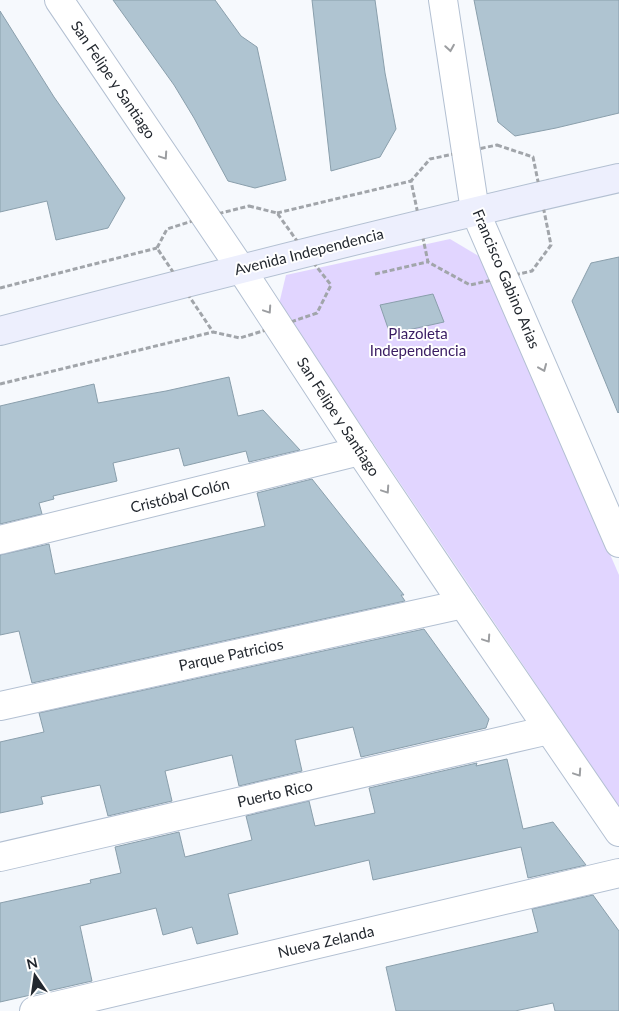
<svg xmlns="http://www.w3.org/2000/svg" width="619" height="1011" font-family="Lato,sans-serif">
<rect width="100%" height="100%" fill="#f6f9fd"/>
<polygon fill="#e1d5ff" points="450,239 482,258 619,575 619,807 279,304 286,275"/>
<g fill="#afc4d1" stroke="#8a9fac">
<polygon points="113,0 215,0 241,36 257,47 286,180 255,188 228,181 194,118 174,85"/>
<polygon points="312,0 375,0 385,73 396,129 380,157 331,171"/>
<polygon points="474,0 619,0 619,113 556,128 515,136 498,122"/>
<polygon points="0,11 54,97 125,198 108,228 56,240 47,201 0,212"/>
<polygon points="619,257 619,412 618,413 572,301 591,263"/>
<polygon points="433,294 444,322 390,334 380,305"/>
<polygon points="229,377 238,416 263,410 300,450 249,462 246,451 184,466 179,448 113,463 117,481 53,496 54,499 39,503 42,514 0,524 0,406 94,384 98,403 166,391"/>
<polygon points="312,479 404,595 401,595 405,601 32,683 19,631 0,635 0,555 49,544 55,574 265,526 257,493"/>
<polygon points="424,629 489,719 486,728 361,757 353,727 295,740 302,771 239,786 232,755 165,771 172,801 108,816 100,785 41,797 43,804 0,813 0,742 44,732 39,713"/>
<polygon points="507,759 523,829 553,822 586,865 528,878 521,847 373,880 369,860 228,894 238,934 197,944 192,927 163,935 156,908 80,926 92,981 0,1002 0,903 91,883 90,880 121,873 115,847 179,832 185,857 252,840 246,816 309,801 315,826 375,813 369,788 477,763 476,766"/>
<polygon points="593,895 619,931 619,1011 555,1011 553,1003 515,1011 396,1011 386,967 538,932 532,909"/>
</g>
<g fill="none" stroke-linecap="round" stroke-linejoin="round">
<defs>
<g id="minor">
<polyline points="443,0 475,211 619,543"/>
<polyline points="0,540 360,451"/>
<polyline points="0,706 463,604"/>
<polyline points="0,857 549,730"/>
<polyline points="34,1011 619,873"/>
</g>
<polyline id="tertiary" points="59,0 241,269 360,451 463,604 619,832"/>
<path id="secondary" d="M0,331C206,277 412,225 619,178"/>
</defs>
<use href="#minor" stroke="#b3c0d2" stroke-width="30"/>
<use href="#tertiary" stroke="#b3c0d2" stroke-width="30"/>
<use href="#secondary" stroke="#b3c0d2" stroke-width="30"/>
<g stroke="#a1a5aa" stroke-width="3" stroke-dasharray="5 2.5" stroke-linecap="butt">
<polygon points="497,145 533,157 551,245 532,271 470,285 428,262 411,181 430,159"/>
<polygon points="249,206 277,213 305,252 331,285 317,313 279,326 240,338 213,332 157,248 167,229 205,217"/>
<polyline points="277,213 411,181"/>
<polyline points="375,274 427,262"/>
<polyline points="0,288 157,248"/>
<polyline points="0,384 213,332"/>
</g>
<use href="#minor" stroke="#fff" stroke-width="28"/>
<use href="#tertiary" stroke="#fff" stroke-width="28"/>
<use href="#secondary" stroke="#edeffd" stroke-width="28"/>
</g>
<defs><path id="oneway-chevron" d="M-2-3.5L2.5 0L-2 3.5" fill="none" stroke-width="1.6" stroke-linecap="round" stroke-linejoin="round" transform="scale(1.25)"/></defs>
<g stroke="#9c9ea1">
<use href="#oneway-chevron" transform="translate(450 48) rotate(81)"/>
<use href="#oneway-chevron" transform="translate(164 156) rotate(56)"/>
<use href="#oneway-chevron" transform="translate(268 310) rotate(56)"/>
<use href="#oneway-chevron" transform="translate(543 368) rotate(67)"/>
<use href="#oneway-chevron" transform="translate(386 490) rotate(56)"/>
<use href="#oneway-chevron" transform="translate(487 639) rotate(56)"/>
<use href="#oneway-chevron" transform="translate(578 773) rotate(56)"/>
</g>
<g text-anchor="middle" stroke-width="4" stroke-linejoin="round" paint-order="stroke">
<g font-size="15" fill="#23282f" stroke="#fff">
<text transform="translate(113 80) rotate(56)" y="5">San Felipe y Santiago</text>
<text transform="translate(309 252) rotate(-14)" y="5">Avenida Independencia</text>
<text transform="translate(506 279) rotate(67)" y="5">Francisco Gabino Arias</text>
<text transform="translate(338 417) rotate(57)" y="5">San Felipe y Santiago</text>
<text transform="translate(180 496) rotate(-14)" y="5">Cristóbal Colón</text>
<text transform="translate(231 655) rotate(-12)" y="5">Parque Patricios</text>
<text transform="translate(275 794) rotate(-13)" y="5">Puerto Rico</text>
<text transform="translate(326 942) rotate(-13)" y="5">Nueva Zelanda</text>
</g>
<g font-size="15" fill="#391c62" stroke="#fff">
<text x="418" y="339">Plazoleta<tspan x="418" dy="17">Independencia</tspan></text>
</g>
</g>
<g transform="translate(35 976) rotate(347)" stroke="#ffffff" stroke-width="4" paint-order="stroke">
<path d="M0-4L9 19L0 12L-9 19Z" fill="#23282f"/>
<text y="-8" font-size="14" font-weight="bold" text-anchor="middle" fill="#23282f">N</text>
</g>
</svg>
